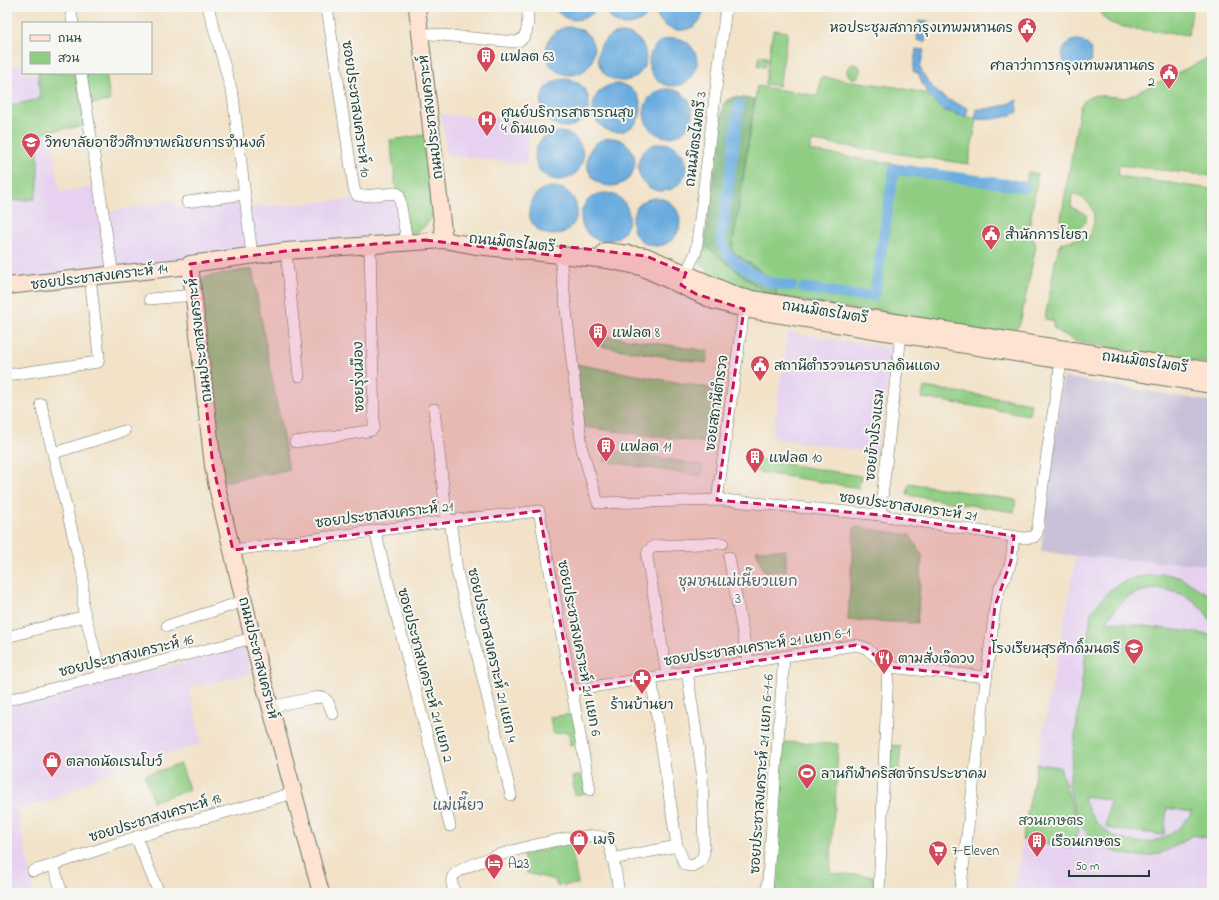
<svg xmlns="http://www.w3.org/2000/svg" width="1219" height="900" font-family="'Indie Flower','Playpen Sans Thai',sans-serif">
<rect width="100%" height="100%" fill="#f6f6f2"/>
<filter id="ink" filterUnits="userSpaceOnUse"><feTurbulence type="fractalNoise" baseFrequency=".025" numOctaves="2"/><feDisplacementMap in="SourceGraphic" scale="8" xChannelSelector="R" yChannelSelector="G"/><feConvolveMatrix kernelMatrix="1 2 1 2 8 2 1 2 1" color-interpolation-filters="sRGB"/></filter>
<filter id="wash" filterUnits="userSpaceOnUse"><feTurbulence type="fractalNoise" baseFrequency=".012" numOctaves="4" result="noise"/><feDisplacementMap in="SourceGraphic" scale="16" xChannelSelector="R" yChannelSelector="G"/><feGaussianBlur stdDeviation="0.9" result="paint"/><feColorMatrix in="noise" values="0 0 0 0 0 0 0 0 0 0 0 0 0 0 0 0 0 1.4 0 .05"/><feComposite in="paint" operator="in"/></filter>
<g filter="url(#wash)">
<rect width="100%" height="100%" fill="#f2e2c8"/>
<g fill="#e6d2f0">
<polygon points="23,64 23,73 75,73 51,131 60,192 94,187 99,214 172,200 175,207 239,199 241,208 397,196 402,233 208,254 108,273 7,286 7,66"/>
<polygon points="441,114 530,121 526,164 447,155"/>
<polygon points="788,332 893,348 876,453 772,438"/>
<polygon points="1076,556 1212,565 1212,893 1013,893"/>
<polygon points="244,647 251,673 189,688 202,744 116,768 54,799 17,809 34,893 7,893 7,707"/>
</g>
<polygon fill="#c8bfd8" points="1063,377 1212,402 1212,565 1076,556 1041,551"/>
<g fill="#8fcd83" stroke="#57855c" fill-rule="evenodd">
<path d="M1099,7H1193L1188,35C1170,32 1122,30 1109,22C1103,19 1100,13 1099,7Z"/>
<polygon points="773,30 788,32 779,86 765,84"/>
<polygon points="759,56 767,57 765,67 758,66"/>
<path d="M1212,56V176L1119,165L1118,176L1212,189V364L1077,342L1053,328L1054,321L1045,319L1056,257L1061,243L1090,236C1098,214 1095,202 1072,193L1071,207L1086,214V222L1077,231L1065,232L1060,225L1080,106L1086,99L1095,95L1126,98Z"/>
<circle cx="854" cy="71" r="7"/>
<polygon points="38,73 75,73 85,126 51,131 38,135 38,186 35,199 14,201 11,195 13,174 7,155 7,106 40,99"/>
<polygon points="85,73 106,73 110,101 89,104"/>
<polygon points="821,77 896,87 927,94 943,110 977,119 968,164 812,141 810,151 1026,184 1028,172 1038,174 1028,236 1034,240 1036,246 1020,324 1010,336 776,296 777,281 774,281 732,251 757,86 818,96"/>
<path d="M425,135L434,211C429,225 423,230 410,233L397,196L390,140Z"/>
<polygon points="704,245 768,295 745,291 718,280 700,263"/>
<polygon points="252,269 289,470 221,482 198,282 204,277"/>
<polygon points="601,335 708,351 706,363 599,346"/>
<polygon points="575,364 714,389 708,443 583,427"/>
<polygon points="924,387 1031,403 1029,415 922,398"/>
<polygon points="606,449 703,465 701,476 604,461"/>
<polygon points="754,459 861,476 859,488 752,471"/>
<polygon points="909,483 1016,500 1014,512 907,495"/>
<polygon points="854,527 910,535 922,556 917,623 848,620"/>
<polygon points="756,550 786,550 786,571 764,571"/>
<path d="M1167,574L1181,578L1209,595L1212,599V625C1201,593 1155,579 1127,598C1119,604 1112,613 1107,621L1212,635V810L1208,838L1192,835C1180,844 1168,851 1154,855C1129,860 1096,848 1082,827C1074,813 1071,798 1069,783L1091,613C1113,581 1129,576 1167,574ZM1084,796L1110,800L1106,828L1164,835L1167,808L1192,812C1184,824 1174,834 1160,839C1127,851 1090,830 1084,796Z"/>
<polygon points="573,714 579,744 570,746 569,731 553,734 550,717"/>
<polygon points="782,742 838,744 835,810 834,811 830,873 873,876 873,893 771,893 777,836"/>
<polygon points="890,745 901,746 899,770 889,769"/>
<polygon points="181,764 189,790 153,801 145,775"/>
<polygon points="1037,764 1060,767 1079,830 1070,848 1022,840"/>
<polygon points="582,775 586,793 575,795 572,777"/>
<polygon points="570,843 578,884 557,886 555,880 527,873 523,855"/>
</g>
<polygon fill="#73b071" stroke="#497652" points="734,97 755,99 732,251 774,281 777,281 776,296 768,295 704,245 723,105 727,100"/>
<g fill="#6aacdf" stroke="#44748a">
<path d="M555,7H598C588,22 564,26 555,7Z"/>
<path d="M604,7H652C643,30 612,32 604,7Z"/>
<path d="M655,7H704C703,37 659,39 655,7Z"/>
<polygon points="919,21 928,22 925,42 917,40"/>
<circle cx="570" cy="51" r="24"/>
<circle cx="622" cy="57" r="24"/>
<circle cx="673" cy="62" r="24"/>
<circle cx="1077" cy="55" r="15"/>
<path d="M916,49L924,50L920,68C934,93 941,98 968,108L966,117L943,110L927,94L926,87L922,84L919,74L913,71Z"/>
<circle cx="565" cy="103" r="24"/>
<circle cx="617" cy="108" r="24"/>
<circle cx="668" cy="113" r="24"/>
<path d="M1017,100L1018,112C1005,118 989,121 975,119L977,109C992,109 1004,106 1017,100Z"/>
<circle cx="559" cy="156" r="24"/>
<circle cx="611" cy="162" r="24"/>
<circle cx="662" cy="167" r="24"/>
<circle cx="553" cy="211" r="24"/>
<circle cx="605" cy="217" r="24"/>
<circle cx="656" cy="222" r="24"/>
</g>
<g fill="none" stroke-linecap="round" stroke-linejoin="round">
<g stroke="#6aacdf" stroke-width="11">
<path d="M739,104L721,244C728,259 757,279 773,283C779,285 786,285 792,286"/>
<polyline points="804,288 853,295 873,296 875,292 894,169 1025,187"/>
</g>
</g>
</g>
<g filter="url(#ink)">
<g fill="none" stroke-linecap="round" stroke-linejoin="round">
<defs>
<g id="street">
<polyline points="70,7 73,23"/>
<polyline points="208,7 233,96 252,255"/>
<polyline points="327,7 354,189 357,195 362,196 397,193 399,195 407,242"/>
<path d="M420,33L515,42C531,39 527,20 528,7"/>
<polyline points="81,73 113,275"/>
<polyline points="187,202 245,194"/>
<polyline points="286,251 299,376"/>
<polyline points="560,256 582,449 598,503 723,500 880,515 1023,538 1034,537 1037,533 1046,460 1061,361"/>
<polyline points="686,273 696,252 726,7"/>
<polyline points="150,299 194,295"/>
<polyline points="7,375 98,362 99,356 90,277"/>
<polyline points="41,404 83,576 83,607 102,677"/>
<polyline points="434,409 447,521"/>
<polyline points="295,442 368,431 372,430 374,427 370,244"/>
<polyline points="54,453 124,431"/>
<polyline points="717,500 744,309"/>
<polyline points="880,515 901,335"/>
<polyline points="450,520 457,571 511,795"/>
<polyline points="375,531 450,826"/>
<polyline points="233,550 447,521 539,511 590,790"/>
<polyline points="729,557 748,661"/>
<polyline points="167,626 244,601"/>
<polyline points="7,637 85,616"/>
<polyline points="667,675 647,557 648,551 654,546 723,543"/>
<polyline points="651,677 677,846"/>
<polyline points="573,690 856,645 866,648 888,667 987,677"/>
<polyline points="7,700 253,638"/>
<polyline points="270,707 312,698 323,697 328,702 333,714"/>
<polyline points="136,837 159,893"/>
<polyline points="612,859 677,846 685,865 692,866 701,861 704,853 702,772 687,671"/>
<polyline points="33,871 53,865"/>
<polyline points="62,893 53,865 136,837 294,793"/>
<path d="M455,893C453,888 450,881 453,876C465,860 590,827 604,838C613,845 617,881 619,893"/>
<polyline points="767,893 784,656"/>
<polyline points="879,893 888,667"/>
<polyline points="960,893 995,606 1000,587 1007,574 1011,561 1014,536"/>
</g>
<g id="secondary">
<polyline points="417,7 444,240"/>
<polyline points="605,251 646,256 740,297 1039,345 1212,371"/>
<polyline points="7,286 190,266"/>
<polyline points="321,893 260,669 217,487 213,466 190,264 286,251 444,240 476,246 607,260 641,267 714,301 744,309 1212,385"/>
</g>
</defs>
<use href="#street" stroke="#697768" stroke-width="12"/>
<use href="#secondary" stroke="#697768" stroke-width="18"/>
<use href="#street" stroke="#fff" stroke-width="11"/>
<use href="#secondary" stroke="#fee3d2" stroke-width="16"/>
</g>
</g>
<path fill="#c2185b" fill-opacity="0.2" stroke="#c2185b" stroke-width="3" stroke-dasharray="8 5" stroke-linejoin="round" d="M425,240L560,256L561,246L646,256L686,273L681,285L696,294L744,309L717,500L880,515L1014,536L1011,561L995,606L987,677L888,667L866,648L856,645L573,690L539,511L233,550L213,466L190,264L286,251Z"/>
<defs>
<symbol id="civic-pin" viewBox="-11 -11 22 30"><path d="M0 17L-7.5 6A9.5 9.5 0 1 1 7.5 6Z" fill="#d1495b" stroke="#f6f6f2"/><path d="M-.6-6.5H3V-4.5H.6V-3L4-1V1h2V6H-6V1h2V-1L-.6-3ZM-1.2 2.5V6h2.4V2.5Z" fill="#fff"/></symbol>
<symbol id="building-pin" viewBox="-11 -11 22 30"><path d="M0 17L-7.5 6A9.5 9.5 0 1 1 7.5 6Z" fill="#d1495b" stroke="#f6f6f2"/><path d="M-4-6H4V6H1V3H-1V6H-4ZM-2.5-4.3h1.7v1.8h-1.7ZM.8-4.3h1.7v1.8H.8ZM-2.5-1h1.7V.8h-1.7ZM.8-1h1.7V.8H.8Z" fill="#fff"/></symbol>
<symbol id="hospital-pin" viewBox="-11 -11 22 30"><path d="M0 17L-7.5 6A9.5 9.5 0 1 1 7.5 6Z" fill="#d1495b" stroke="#f6f6f2"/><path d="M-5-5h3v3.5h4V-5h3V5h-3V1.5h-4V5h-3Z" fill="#fff"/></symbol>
<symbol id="university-pin" viewBox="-11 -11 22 30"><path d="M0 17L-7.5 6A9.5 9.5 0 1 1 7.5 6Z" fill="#d1495b" stroke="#f6f6f2"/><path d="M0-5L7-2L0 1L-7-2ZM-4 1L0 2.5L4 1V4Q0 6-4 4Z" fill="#fff"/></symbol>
<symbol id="school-pin" viewBox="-11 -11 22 30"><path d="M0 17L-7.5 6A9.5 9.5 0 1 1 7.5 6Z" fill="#d1495b" stroke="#f6f6f2"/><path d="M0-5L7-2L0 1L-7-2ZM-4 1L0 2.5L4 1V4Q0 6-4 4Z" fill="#fff"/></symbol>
<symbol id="restaurant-pin" viewBox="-11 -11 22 30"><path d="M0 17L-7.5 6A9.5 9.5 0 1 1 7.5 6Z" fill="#d1495b" stroke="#f6f6f2"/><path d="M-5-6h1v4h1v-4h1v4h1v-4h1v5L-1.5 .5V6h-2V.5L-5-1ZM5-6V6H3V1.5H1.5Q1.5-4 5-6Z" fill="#fff"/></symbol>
<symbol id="pharmacy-pin" viewBox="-11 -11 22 30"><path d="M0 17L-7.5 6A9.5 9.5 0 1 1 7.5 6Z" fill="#d1495b" stroke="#f6f6f2"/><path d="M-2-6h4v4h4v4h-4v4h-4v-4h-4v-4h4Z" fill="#fff"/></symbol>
<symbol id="shop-pin" viewBox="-11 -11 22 30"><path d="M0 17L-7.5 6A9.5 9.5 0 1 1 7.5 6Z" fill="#d1495b" stroke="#f6f6f2"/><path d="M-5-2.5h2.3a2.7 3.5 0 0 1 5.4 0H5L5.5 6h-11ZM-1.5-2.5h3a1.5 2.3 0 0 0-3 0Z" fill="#fff"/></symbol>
<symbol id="stadium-pin" viewBox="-11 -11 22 30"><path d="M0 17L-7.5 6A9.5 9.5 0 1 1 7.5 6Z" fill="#d1495b" stroke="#f6f6f2"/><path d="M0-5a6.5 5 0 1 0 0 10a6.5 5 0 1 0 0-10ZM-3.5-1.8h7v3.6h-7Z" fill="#fff"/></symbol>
<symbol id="supermarket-pin" viewBox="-11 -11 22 30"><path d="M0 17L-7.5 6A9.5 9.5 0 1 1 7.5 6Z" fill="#d1495b" stroke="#f6f6f2"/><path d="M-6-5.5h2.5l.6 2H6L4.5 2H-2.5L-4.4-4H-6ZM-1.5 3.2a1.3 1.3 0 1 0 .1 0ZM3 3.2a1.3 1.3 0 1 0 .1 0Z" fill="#fff"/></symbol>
<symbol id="hotel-pin" viewBox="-11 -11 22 30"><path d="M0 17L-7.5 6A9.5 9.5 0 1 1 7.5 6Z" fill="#d1495b" stroke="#f6f6f2"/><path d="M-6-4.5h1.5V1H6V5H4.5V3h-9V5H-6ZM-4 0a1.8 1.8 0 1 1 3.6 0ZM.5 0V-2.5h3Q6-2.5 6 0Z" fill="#fff"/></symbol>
</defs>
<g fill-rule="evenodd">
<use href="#civic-pin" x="1016" y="16" width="22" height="30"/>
<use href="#building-pin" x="475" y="45" width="22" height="30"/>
<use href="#civic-pin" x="1158" y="62" width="22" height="30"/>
<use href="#hospital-pin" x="476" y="109" width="22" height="30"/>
<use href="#university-pin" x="20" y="131" width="22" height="30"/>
<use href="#civic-pin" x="980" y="223" width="22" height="30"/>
<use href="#building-pin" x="587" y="321" width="22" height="30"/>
<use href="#civic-pin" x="749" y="354" width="22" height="30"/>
<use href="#building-pin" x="595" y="435" width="22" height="30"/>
<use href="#building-pin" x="744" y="446" width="22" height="30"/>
<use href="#school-pin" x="1123" y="637" width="22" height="30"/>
<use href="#restaurant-pin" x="873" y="647" width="22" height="30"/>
<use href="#pharmacy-pin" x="631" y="667" width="22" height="30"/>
<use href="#shop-pin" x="41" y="750" width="22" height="30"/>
<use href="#stadium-pin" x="796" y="762" width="22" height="30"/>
<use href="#shop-pin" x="568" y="828" width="22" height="30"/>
<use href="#building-pin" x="1026" y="830" width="22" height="30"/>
<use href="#supermarket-pin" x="927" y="839" width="22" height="30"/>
<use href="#hotel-pin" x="483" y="852" width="22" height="30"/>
</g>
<g text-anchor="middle" stroke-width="4" stroke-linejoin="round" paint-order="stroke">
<g font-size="14" fill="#1f3d34" stroke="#f6f6f2" text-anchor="start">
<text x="1013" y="32" text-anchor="end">หอประชุมสภากรุงเทพมหานคร</text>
<text x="500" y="61">แฟลต 63</text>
<text x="1155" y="70" text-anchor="end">ศาลาว่าการกรุงเทพมหานคร<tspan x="1155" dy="16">2</tspan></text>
<text x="501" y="117">ศูนย์บริการสาธารณสุข<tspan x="501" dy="16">4 ดินแดง</tspan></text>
<text x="45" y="147">วิทยาลัยอาชีวศึกษาพณิชยการจำนงค์</text>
<text x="1005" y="239">สำนักการโยธา</text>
<text x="612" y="337">แฟลต 8</text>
<text x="774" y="370">สถานีตำรวจนครบาลดินแดง</text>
<text x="620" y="451">แฟลต 11</text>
<text x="769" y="462">แฟลต 10</text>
<text x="1120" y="653" text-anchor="end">โรงเรียนสุรศักดิ์มนตรี</text>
<text x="898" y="663">ตามสั่งเจ๊ดวง</text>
<text x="642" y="709" text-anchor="middle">ร้านบ้านยา</text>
<text x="66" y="766">ตลาดนัดเรนโบว์</text>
<text x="821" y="778">ลานกีฬาคริสตจักรประชาคม</text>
<text x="593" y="844">เมจิ</text>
<text x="1051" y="846">เรือนเกษตร</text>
<text x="952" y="855">7-Eleven</text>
<text x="508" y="868">A23</text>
</g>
<g font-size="14" fill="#1f3d34" stroke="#f6f6f2">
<text transform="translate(357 109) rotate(82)" y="5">ซอยประชาสงเคราะห์ 10</text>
<text transform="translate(430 117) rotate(-97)" y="5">ถนนประชาสงเคราะห์</text>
<text transform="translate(695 139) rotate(-83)" y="5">ถนนมิตรไมตรี 3</text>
<text transform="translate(512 242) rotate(6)" y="5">ถนนมิตรไมตรี</text>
<text transform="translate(99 276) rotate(-7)" y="5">ซอยประชาสงเคราะห์ 14</text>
<text transform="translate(825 311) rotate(9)" y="5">ถนนมิตรไมตรี</text>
<text transform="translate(199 340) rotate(-97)" y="5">ถนนประชาสงเคราะห์</text>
<text transform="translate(1145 361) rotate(8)" y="5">ถนนมิตรไมตรี</text>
<text transform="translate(358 377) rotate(-91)" y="5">ซอยรุ่งเมือง</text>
<text transform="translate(716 403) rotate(-82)" y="5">ซอยสถานีตำรวจ</text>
<text transform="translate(874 435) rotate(-84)" y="5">ซอยข้างโรงแรม</text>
<text transform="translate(908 506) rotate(8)" y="5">ซอยประชาสงเคราะห์ 21</text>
<text transform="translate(384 514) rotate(-7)" y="5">ซอยประชาสงเคราะห์ 21</text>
<text transform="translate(757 646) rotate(-9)" y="5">ซอยประชาสงเคราะห์ 21 แยก 6-1</text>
<text transform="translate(580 648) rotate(79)" y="5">ซอยประชาสงเคราะห์ 21 แยก 6</text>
<text transform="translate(126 655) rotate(-14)" y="5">ซอยประชาสงเคราะห์ 16</text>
<text transform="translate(493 655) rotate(77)" y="5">ซอยประชาสงเคราะห์ 21 แยก 4</text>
<text transform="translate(259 658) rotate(76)" y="5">ถนนประชาสงเคราะห์</text>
<text transform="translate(426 675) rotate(75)" y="5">ซอยประชาสงเคราะห์ 21 แยก 2</text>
<text transform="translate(761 774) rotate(-86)" y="5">ซอยประชาสงเคราะห์ 21 แยก 6-1-6</text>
<text transform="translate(155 817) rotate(-17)" y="5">ซอยประชาสงเคราะห์ 18</text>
</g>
<g font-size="14" fill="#355a44" stroke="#f6f6f2">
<text x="1051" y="825">สวนเกษตร</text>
</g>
<g font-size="15" fill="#5a5f69" stroke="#f6f6f2">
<text x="738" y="586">ชุมชนแม่เนี๊ยวแยก<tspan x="738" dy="17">3</tspan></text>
<text x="458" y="810">แม่เนี๊ยว</text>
</g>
</g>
<rect width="1219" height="900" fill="none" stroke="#f6f6f2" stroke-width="24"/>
<rect x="22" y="22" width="130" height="52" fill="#f6f6f2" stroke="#a0aca6"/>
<rect x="30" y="35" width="20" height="6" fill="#fee3d2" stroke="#a0aca6"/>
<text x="58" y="42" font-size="12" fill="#1f3d34">ถนน</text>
<rect x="30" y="52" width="20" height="12" fill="#8fcd83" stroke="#a0aca6"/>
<text x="58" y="62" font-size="12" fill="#1f3d34">สวน</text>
<path d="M1069 870v6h80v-6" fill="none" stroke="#1f3d34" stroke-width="2"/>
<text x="1075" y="870" font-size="12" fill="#1f3d34" stroke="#f6f6f2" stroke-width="3" paint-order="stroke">50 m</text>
</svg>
